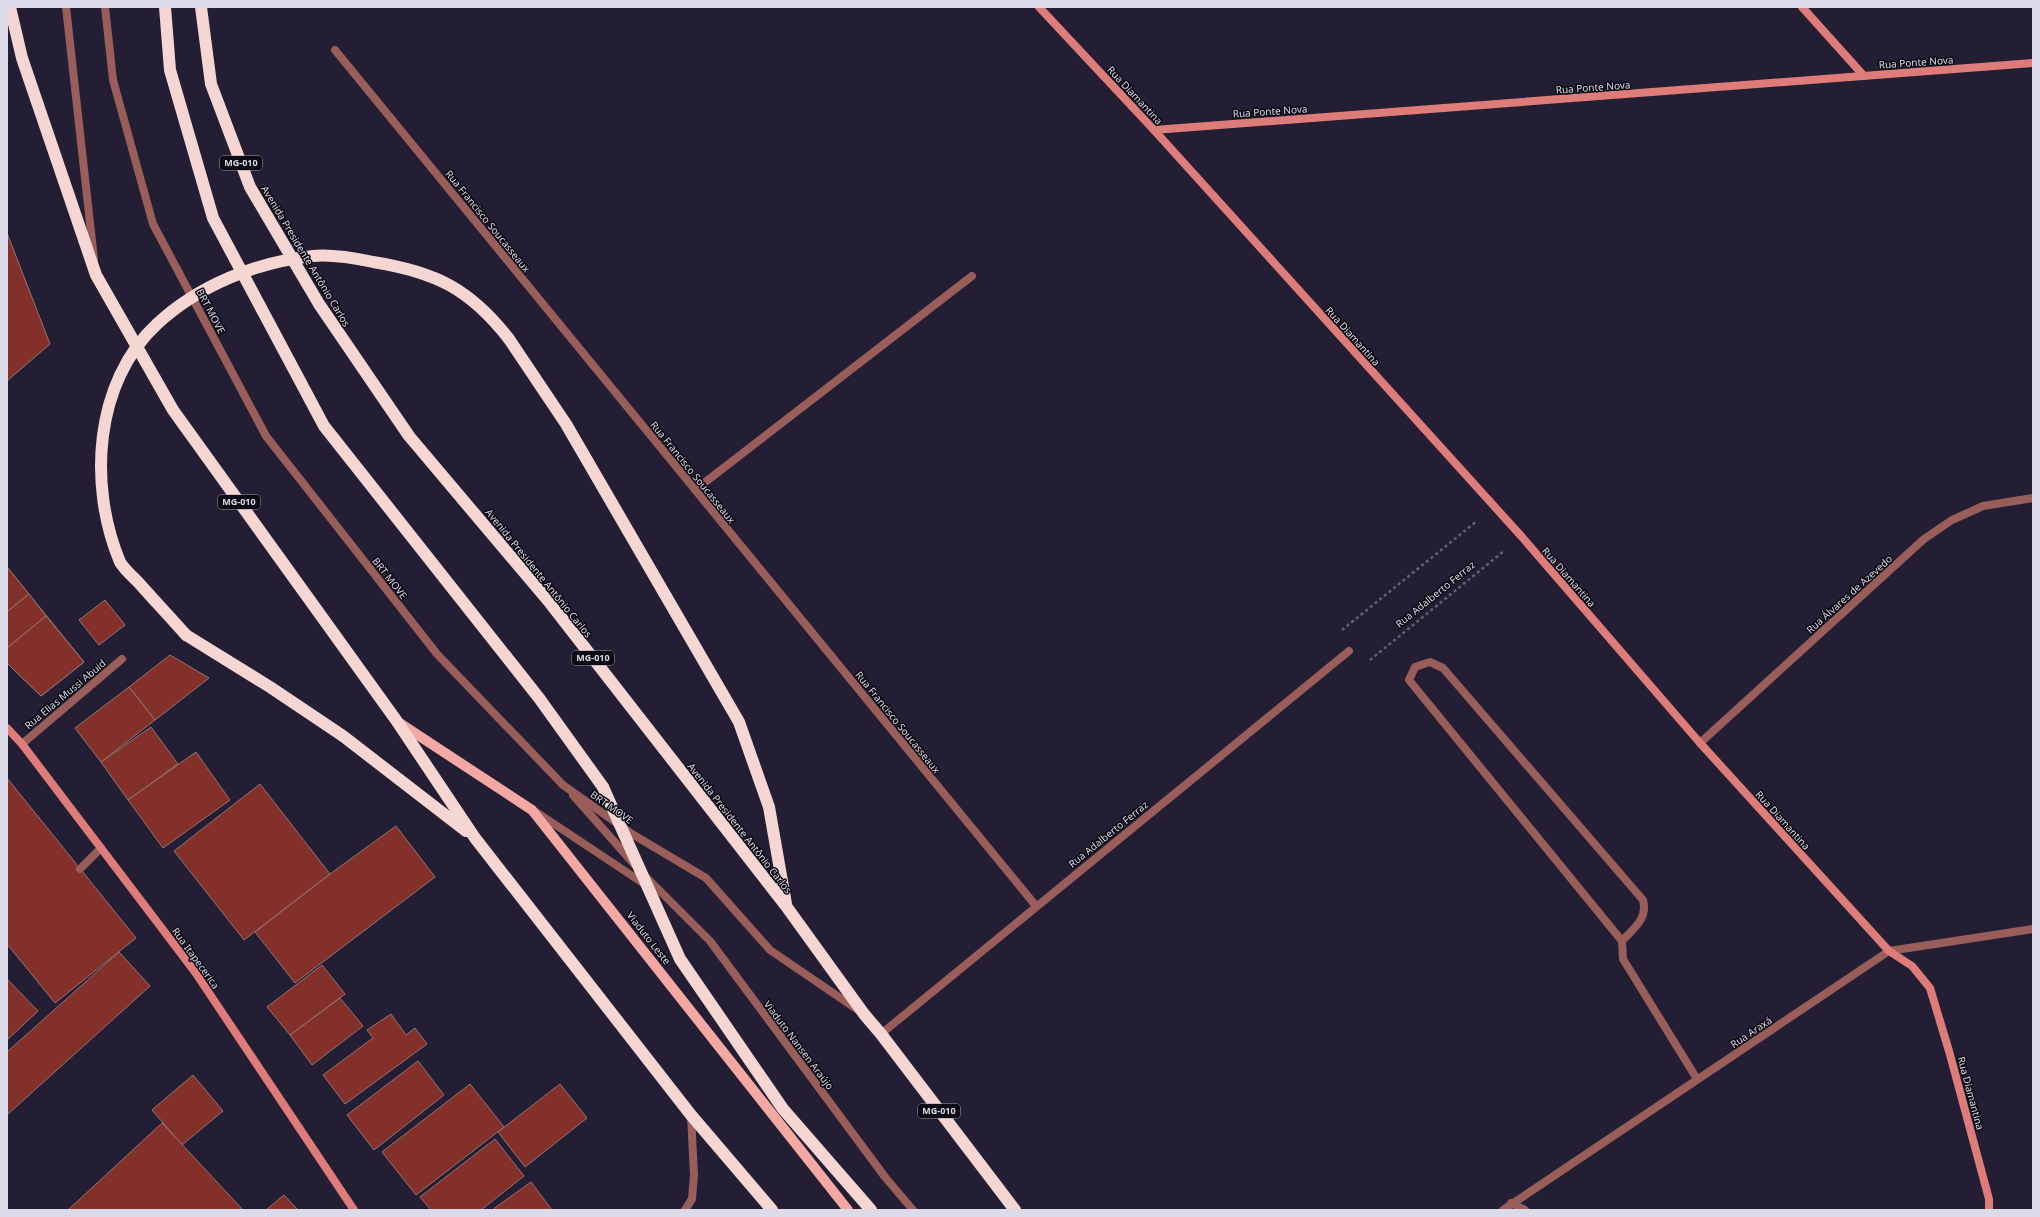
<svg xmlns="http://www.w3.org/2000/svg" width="2040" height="1217" font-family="'Noto Sans',sans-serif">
<rect width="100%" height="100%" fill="#231e33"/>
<g fill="#832f2a" stroke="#957673">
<polygon points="7,233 50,344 7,381"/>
<polygon points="7,567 84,662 41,696 7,663"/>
<polygon points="7,567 29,594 7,612"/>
<polygon points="29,594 46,616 7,648 7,612"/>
<polygon points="105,600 125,625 99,645 79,620"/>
<polygon points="46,616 84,662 41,696 7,663 7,648"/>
<polygon points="170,655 209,678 155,720 129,687"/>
<polygon points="129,687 155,720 101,762 75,728"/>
<polygon points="151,727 178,764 128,800 101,762"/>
<polygon points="196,752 230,800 163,848 128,800"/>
<polygon points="7,778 136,938 55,1003 7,944"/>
<polygon points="260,784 330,874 244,940 174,851"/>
<polygon points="396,826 435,877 295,983 255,932 330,874"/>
<polygon points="119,952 150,986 7,1115 7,1052"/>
<polygon points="322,965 345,994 290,1035 267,1007"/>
<polygon points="7,979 38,1011 7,1040"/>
<polygon points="340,998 363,1026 312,1065 290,1035"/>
<polygon points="391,1014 406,1035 415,1028 427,1044 345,1104 323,1075 373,1038 367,1030"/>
<polygon points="418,1061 444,1095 374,1150 347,1115"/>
<polygon points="193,1075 223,1111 182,1145 152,1110"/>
<polygon points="470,1084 504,1127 416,1195 382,1152"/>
<polygon points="560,1084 587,1118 525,1167 498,1132"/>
<polygon points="162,1123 243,1210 68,1210"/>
<polygon points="495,1139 524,1176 481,1210 431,1210 420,1197"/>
<polygon points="531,1182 552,1210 492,1210"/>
<polygon points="284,1195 298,1210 266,1210"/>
</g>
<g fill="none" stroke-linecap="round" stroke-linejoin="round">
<g stroke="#645f72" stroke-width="2.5" stroke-dasharray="3 3" stroke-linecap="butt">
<polyline points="1342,630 1477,521"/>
<polyline points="1370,660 1504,551"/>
</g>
<g stroke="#995d5a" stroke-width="8">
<polyline points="66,7 94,259"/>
<polyline points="105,7 113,80 153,224 266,436 437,654 563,785 632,834 706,878 770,950 858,1010"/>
<polyline points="695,490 972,276"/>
<polyline points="22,744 122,659"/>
<polyline points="573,795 634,864"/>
<polyline points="536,812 646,885"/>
<polyline points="80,869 101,848"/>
<polyline points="646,877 710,941 885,1177 913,1210"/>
<path d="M1622,941L1409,680L1415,667L1430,662L1443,668L1643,900C1648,919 1634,928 1622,941L1623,959L1697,1079"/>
</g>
<g stroke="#995d5a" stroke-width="8">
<polyline points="335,50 1036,906"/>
<polyline points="1700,743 1924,539 1952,520 1983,506 2033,498"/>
<polyline points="881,1034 1349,651"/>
<polyline points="1511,1203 1525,1210"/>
<polyline points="685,1210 692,1199 694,1175 691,1115"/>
<polyline points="1503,1210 1889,951 2033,929"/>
</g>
<g stroke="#dd7c79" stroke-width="8">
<polyline points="1039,7 1154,130 1522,537 1700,743 1889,951 1912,966 1930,988 1949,1051 1989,1199 1989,1210"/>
<polyline points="1802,7 1864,76"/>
<polyline points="1154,130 2033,63"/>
<polyline points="7,728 22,744 195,972 354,1210"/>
</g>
<polyline stroke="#f4a8a4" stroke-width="10" points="398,722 532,810 848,1210"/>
<g stroke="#f5d6d3" stroke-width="12">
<polyline points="10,7 22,58 96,275 173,410 396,720 475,838 691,1115 772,1210"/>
<polyline points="165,7 170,70 213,218 324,426 539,698 603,787"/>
<polyline points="201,7 211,84 250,187 319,304 409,436 550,603 786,906 864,1014 881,1034 1015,1210"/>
<polyline points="509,339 566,424 739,722 769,807 786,904"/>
<polyline points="186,635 270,687 343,736 466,831"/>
</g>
<g stroke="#f5d6d3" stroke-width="12">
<path d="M186,635C170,617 154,600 138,582C132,576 124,569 120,562C88,486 94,382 157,324C199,285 257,262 313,256C332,254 354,258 373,262C436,272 470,289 509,339"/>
<polyline points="603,787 680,959 783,1109 871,1210"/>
</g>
</g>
<g text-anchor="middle" stroke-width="3" stroke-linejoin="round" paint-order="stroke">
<g fill="#0c0a13" stroke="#9e9ca9" stroke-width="1">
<rect x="220" y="156" width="42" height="14" rx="3"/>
<rect x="218" y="495" width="42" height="14" rx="3"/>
<rect x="572" y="651" width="42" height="14" rx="3"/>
<rect x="918" y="1104" width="42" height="14" rx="3"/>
</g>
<g font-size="9" font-weight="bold" fill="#dddae9">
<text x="241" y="166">MG-010</text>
<text x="239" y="505">MG-010</text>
<text x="593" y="661">MG-010</text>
<text x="939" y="1114">MG-010</text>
</g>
<g font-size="10" fill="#dddae9" stroke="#0c0a13">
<text transform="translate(1916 62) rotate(-4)" y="4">Rua Ponte Nova</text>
<text transform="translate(1593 87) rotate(-4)" y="4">Rua Ponte Nova</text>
<text transform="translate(1135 95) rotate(47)" y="4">Rua Diamantina</text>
<text transform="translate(1270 111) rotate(-4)" y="4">Rua Ponte Nova</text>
<text transform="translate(488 221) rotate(51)" y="4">Rua Francisco Soucasseaux</text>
<text transform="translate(306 256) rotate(59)" y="4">Avenida Presidente Antônio Carlos</text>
<text transform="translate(211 311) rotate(62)" y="4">BRT MOVE</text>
<text transform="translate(1353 336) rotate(48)" y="4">Rua Diamantina</text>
<text transform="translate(693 472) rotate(51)" y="4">Rua Francisco Soucasseaux</text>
<text transform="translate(539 573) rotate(51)" y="4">Avenida Presidente Antônio Carlos</text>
<text transform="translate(1569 577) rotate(49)" y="4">Rua Diamantina</text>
<text transform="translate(390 578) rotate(52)" y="4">BRT MOVE</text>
<text transform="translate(1435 594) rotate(-39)" y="4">Rua Adalberto Ferraz</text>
<text transform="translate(1849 594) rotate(-42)" y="4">Rua Álvares de Azevedo</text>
<text transform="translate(65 694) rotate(-40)" y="4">Rua Elias Mussi Abuid</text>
<text transform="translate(898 722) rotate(51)" y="4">Rua Francisco Soucasseaux</text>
<text transform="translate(612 807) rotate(35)" y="4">BRT MOVE</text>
<text transform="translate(1783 820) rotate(48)" y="4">Rua Diamantina</text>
<text transform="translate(740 828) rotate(52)" y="4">Avenida Presidente Antônio Carlos</text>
<text transform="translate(1108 834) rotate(-39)" y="4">Rua Adalberto Ferraz</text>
<text transform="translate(649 938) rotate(52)" y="4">Viaduto Leste</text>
<text transform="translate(196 958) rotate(54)" y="4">Rua Itapecerica</text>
<text transform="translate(1751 1032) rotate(-34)" y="4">Rua Araxá</text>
<text transform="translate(799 1045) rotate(53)" y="4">Viaduto Nansen Araújo</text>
<text transform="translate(1971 1093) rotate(75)" y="4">Rua Diamantina</text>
</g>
</g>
<rect width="2040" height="1217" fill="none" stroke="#dddae9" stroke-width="16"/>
</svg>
